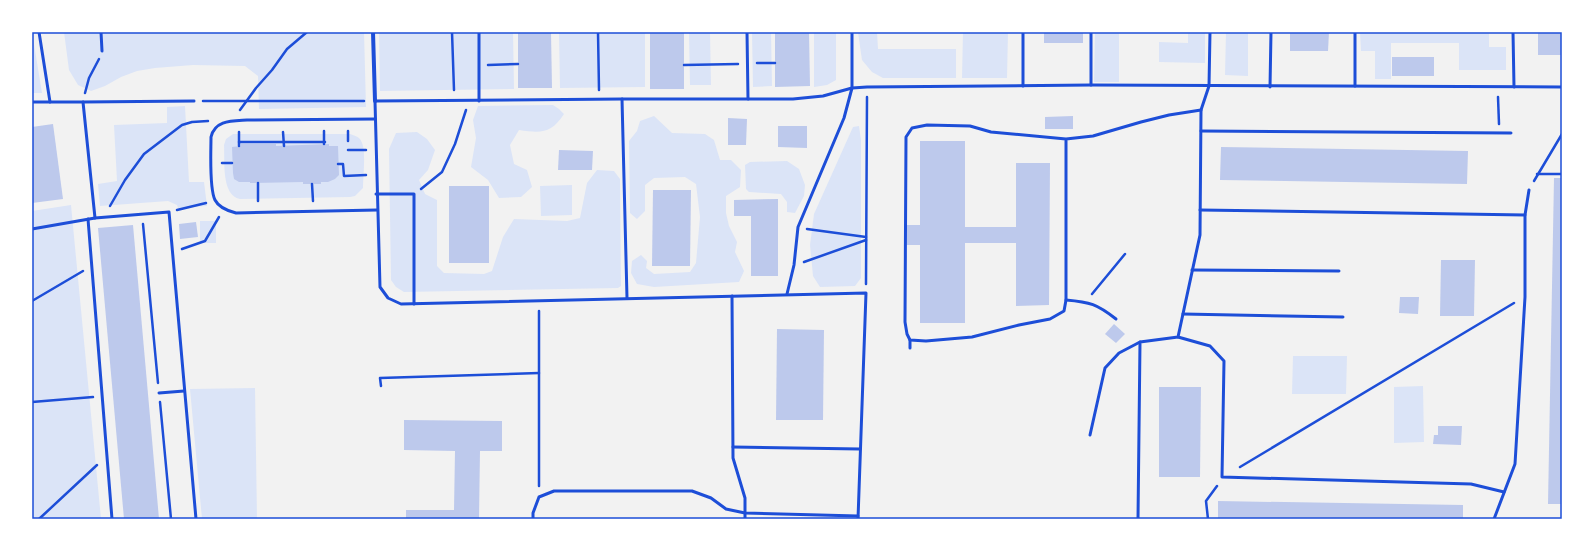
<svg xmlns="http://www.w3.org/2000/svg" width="1594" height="551" font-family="'Nunito Sans',sans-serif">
<rect width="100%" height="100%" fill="#f2f2f2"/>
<g fill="#dbe4f7">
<polygon points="32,32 42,93 32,93"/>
<polygon points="64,32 364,32 366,107 259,109 258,76 245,66 193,65 155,68 137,71 121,77 105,86 91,91 78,85 69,70"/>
<polygon points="379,32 513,32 514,89 380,91"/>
<polygon points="559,32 645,32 645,87 560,88"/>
<polygon points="689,32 737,32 710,33 711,85 690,85"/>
<polygon points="752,32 771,32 772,86 753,87"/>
<polygon points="814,32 836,32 836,80 827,85 814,87"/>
<polygon points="858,32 877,32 878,49 956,49 956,78 883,78 872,72 862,60"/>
<polygon points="963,32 1008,32 1007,78 962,78"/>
<polygon points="1095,32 1119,32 1119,82 1094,82"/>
<polygon points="1188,32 1205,32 1205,63 1159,62 1159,42 1188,43"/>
<polygon points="1226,32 1248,32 1248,76 1225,75"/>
<polygon points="1360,32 1489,32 1489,47 1506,47 1506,70 1459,70 1459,43 1391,43 1391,79 1375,79 1375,51 1361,51"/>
<path d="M553,105L559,109L564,114C551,134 541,133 519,130L510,145L514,164L527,170L532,187L521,197L499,198L488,180L471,167L476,138L473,120L478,106Z"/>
<polygon points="185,106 189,182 204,182 207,206 178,208 177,205 168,201 100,206 98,184 117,181 114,125 167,123 167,107"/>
<polygon points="654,116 672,133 705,134 714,140 720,160 731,160 741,170 740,187 726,196 726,213 729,226 737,242 735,252 744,271 739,282 654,287 637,284 631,273 632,261 641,255 647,261 646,268 654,274 690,272 696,263 700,217 696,184 685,177 654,178 645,185 645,211 637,219 630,213 629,141 637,131 640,121"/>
<polygon points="859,126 861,140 861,278 855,286 820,287 813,276 810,245 814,214 853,127"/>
<polygon points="417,132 427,139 435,150 428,170 419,180 425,194 437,200 437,266 444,273 484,274 492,271 503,237 514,219 567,221 580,218 587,183 597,170 614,171 620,179 621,286 618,288 404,292 396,287 391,280 389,149 396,133"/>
<path d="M233,134H350C356,136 360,137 362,143C366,151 363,178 363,188L355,196L350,197L240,199C221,195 225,161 224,145L226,139Z"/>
<polygon points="787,161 799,169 805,185 804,196 795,213 787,212 787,202 781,194 749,192 746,189 745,165 750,162"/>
<polygon points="572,185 572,215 541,216 540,186"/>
<polygon points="71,205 101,519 32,519 32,211"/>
<rect x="200" y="221" width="16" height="22"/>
<polygon points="1293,356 1347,356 1346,394 1292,394"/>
<polygon points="1423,386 1424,442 1394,443 1394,387"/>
<polygon points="255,388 257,519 202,519 190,389"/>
</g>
<g fill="#bdc9ec">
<polygon points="518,32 551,32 552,88 518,88"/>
<rect x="650" y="32" width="34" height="57"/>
<polygon points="775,32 809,32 810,86 775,87"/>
<rect x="1044" y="32" width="39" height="11"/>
<polygon points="1290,32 1329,32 1328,51 1290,51"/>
<rect x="1538" y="32" width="24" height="23"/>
<rect x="1392" y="57" width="42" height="19"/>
<polygon points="1073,116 1073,129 1045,129 1045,117"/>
<polygon points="728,118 747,119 746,145 728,145"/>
<polygon points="53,124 63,199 32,203 32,127"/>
<polygon points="778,126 807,126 807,148 778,147"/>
<polygon points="920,141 965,141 965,227 1016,227 1016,163 1050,163 1049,305 1016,306 1016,243 965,243 965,323 920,323 920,245 907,245 907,225 920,225"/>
<polygon points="241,144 276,144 276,146 329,144 329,146 338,146 339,175 335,179 328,182 321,182 321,184 303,184 303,182 250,183 250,182 239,182 234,179 233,173 232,147 241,146"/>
<polygon points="1221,147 1468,151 1467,184 1220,180"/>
<polygon points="559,150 593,151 592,170 558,170"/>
<polygon points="1554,178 1562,178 1562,504 1548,504"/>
<rect x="449" y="186" width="40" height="77"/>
<polygon points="653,190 691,190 690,266 652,266"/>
<polygon points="778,199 778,276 751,276 751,216 734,216 734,200"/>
<polygon points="196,222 198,237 180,239 179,224"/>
<polygon points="133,225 148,394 159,519 124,519 113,396 98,228"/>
<polygon points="1441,260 1475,260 1474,316 1440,316"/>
<polygon points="1400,297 1419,297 1418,314 1399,313"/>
<polygon points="1114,324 1125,334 1116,343 1105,334"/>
<polygon points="777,329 824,330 823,420 776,420"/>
<polygon points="1159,387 1201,387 1200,477 1159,477"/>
<polygon points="404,420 502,421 502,451 480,451 479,519 406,519 406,510 454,510 455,451 404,450"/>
<polygon points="1438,426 1462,426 1461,445 1433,444 1434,435 1438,435"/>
<polygon points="1218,501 1463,505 1463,519 1218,519"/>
</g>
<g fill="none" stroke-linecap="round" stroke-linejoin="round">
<g stroke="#1d4ed8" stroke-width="2.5">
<polyline points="452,32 454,90"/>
<polyline points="598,32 599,90"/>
<polyline points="757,63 775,63"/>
<polyline points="488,65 518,64"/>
<polyline points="684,65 738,64"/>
<polyline points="85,93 89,78 99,59"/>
<polyline points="1498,97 1499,124"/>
<polyline points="203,101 364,101"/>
<polyline points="240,110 256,88 272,70 287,49 307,32"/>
<polyline points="324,131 324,144"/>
<polyline points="239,132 239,146"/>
<polyline points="283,132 284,146"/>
<polyline points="348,141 348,131"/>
<polyline points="239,142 325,142"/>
<polyline points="348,150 366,150"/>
<polyline points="222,163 232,163"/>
<polyline points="338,164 343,164 344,176 366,175"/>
<polyline points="1537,174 1562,174"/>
<polyline points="1534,181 1562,134"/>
<polyline points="258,183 258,201"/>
<polyline points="312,184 313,201"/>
<polyline points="421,189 442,172 455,144 466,110"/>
<polyline points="110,206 125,180 144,154 182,125 192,122 208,121"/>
<polyline points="177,210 206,203"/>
<polyline points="143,224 158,383"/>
<polyline points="807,229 866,237"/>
<polyline points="182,249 205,241 219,217"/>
<polyline points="804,262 866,240"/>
<polyline points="866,284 867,97"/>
<polyline points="1092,294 1125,254"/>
<polyline points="32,301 83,271"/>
<polyline points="539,311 539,486"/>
<polyline points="381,386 380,378 539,373"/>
<polyline points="32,402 93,397"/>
<polyline points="160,402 171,519"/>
<polyline points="1240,467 1514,303"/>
<polyline points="39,519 97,465"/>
<polyline points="1208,519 1206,501 1217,486"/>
</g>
<g stroke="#1d4ed8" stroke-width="3">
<polyline points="39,32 50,102"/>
<polyline points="101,32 102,51"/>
<polyline points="479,32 479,101"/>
<polyline points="747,32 748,99"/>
<polyline points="1023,32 1023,86"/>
<polyline points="1513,32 1514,87"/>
<polyline points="1091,85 1091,32"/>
<polyline points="1355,86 1355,32"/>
<polyline points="1270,87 1271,32"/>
<polyline points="622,99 627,298"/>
<polyline points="32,102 83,102 95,218"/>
<polyline points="83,102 194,101"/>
<path d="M375,119L247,120C232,121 215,120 211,137C211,152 209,188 215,200C219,208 228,211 236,213L377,210"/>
<polyline points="1201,131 1511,133"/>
<polyline points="1066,139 1066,300 1064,311 1050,319 1019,325 972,337 926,341 910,340 907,334 905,322 906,137 912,128 927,125 970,126 991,132 1066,139 1093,136 1141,122 1169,115 1201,110"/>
<polyline points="376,194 414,194 414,304"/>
<polyline points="1200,210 1525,215"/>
<polyline points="88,219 112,519"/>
<polyline points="32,229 95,218 169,212 196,519"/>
<polyline points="1192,270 1339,271"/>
<polyline points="787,294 794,265 798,227 844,118 852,88 852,32"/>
<polyline points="732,296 733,458 745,498 745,519"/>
<path d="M1066,300C1090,302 1097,304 1116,319"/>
<polyline points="1183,314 1343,317"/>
<polyline points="1178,337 1210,346 1224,361 1222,477 1471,484 1504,492"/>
<polyline points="910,348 910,340"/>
<polyline points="159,393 184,391"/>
<polyline points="1090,435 1105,368 1119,353 1140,342"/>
<polyline points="733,447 860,449"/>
<polyline points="533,519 533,513 539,497 554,491 692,491 711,498 726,509 745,513 858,516"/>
<polyline points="858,519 866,293 401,304 388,298 380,287 375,101 622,99 793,99 823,96 852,88 867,87 1091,85 1562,87"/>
<polyline points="1138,519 1140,342 1178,337 1200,235 1201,110 1209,86 1210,32"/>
<polyline points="1494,519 1515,464 1525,297 1525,215 1529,190"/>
</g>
<polyline stroke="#1d4ed8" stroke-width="4" points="373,32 375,101"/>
</g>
<rect width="1594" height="551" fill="none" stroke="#ffffff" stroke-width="66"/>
<rect x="33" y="33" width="1528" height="485" fill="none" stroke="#1d4ed8" stroke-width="1.5"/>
</svg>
